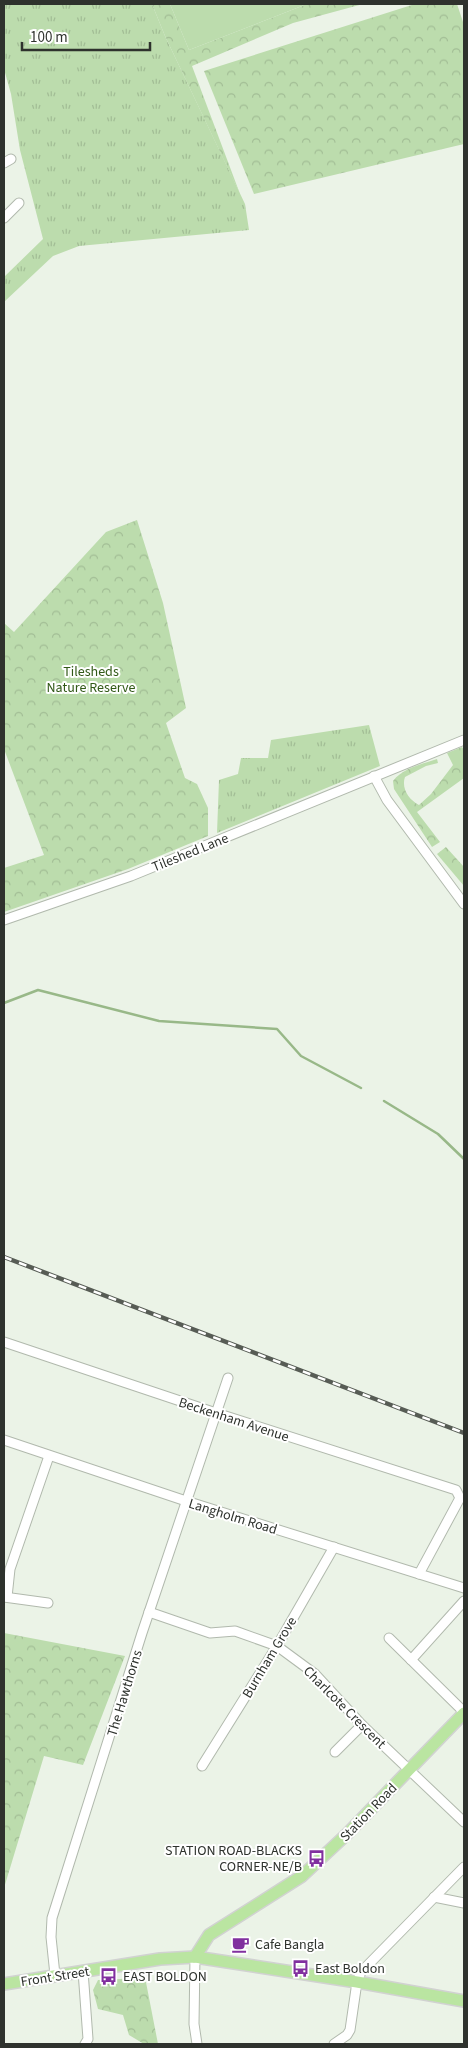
<svg xmlns="http://www.w3.org/2000/svg" width="468" height="2048" font-family="'Source Sans 3',sans-serif">
<defs>
<pattern id="grass-tufts" width="24" height="20" patternUnits="userSpaceOnUse" patternTransform="scale(1.25)"><rect width="24" height="20" fill="#bcdcad"/><path d="M3 7l-1-3M5 7V3M7 7l1-3M15 17l-1-3M17 17v-4M19 17l1-3" fill="none" stroke="#a2bd95"/></pattern>
<pattern id="forest-crowns" width="20" height="18" patternUnits="userSpaceOnUse" patternTransform="scale(1.25)"><rect width="20" height="18" fill="#bcdcad"/><path d="M2 6a3 3 0 1 1 6 0M12 15a3 3 0 1 1 6 0" fill="none" stroke="#a2bd95"/></pattern>
</defs>
<rect width="100%" height="100%" fill="#ebf3e7"/>
<g fill="url(#grass-tufts)">
<polygon points="4,4 152,4 165,36 245,204 249,230 79,246 53,256 4,302 4,277 43,239 20,150 11,94 4,69"/>
<polygon points="369,725 380,766 217,833 219,780 238,774 241,758 268,758 271,740"/>
</g>
<g fill="url(#forest-crowns)">
<polygon points="152,4 170,4 189,50 307,4 363,4 293,23 192,66 240,194 165,36"/>
<polygon points="415,4 457,4 464,25 464,144 254,194 204,71"/>
<polygon points="137,520 163,603 186,708 166,723 185,778 197,784 208,808 208,836 128,869 4,912 4,868 44,855 4,749 4,623 14,632 106,532"/>
<path d="M462,747L464,750V778L417,812L440,842L432,847L394,789L393,781C403,768 422,764 437,759L438,763L426,766L405,777C401,788 409,800 419,805L431,794L453,765L447,753Z"/>
<polygon points="446,847 464,867 464,886 437,854"/>
<polygon points="4,1633 125,1656 83,1765 44,1756 4,1888"/>
<polygon points="144,1972 158,2044 144,2044 129,2035 123,2015 98,2009 93,1990 98,1980 121,1979"/>
</g>
<polygon fill="#bcdcad" points="170,4 307,4 189,50"/>
<g fill="none" stroke-linecap="round" stroke-linejoin="round">
<g stroke="#98b888" stroke-width="2.5">
<polyline points="4,1003 38,990 159,1021 277,1029 301,1056 361,1088"/>
<polyline points="384,1101 438,1134 464,1159"/>
</g>
<defs>
<g id="minor">
<polyline points="4,163 11,159"/>
<polyline points="4,218 19,203"/>
<polyline points="374,776 387,800 464,904"/>
<polyline points="4,920 131,876 464,740"/>
<polyline points="4,1342 216,1413 456,1490 460,1498"/>
<polyline points="4,1440 186,1501 464,1588"/>
<polyline points="419,1574 460,1498"/>
<polyline points="4,1597 48,1603"/>
<polyline points="7,1597 10,1569 49,1456"/>
<polyline points="149,1612 210,1633 235,1631 277,1646 315,1674 362,1725 464,1822"/>
<polyline points="389,1638 464,1712"/>
<polyline points="411,1660 464,1601"/>
<polyline points="335,1752 362,1725"/>
<polyline points="202,1766 277,1646 334,1547"/>
<polyline points="434,1897 464,1903"/>
<polyline points="195,1957 194,2024 197,2044"/>
<polyline points="83,1971 88,2039 85,2044"/>
<polyline points="55,1975 51,1937 52,1918 142,1633 228,1378"/>
<polyline points="334,2044 347,2035 350,2030 357,1982 361,1972 464,1867"/>
</g>
<g id="major">
<polyline points="195,1957 209,1935 302,1876 347,1834 464,1713"/>
<polyline points="4,1984 160,1959 195,1957 357,1982 464,2001"/>
</g>
</defs>
<use href="#minor" stroke="#b1b9ad" stroke-width="11"/>
<use href="#major" stroke="#d1d2d1" stroke-width="14"/>
<use href="#minor" stroke="#fff" stroke-width="9"/>
<use href="#major" stroke="#bae5a1" stroke-width="11"/>
<defs>
<polyline id="rail" points="4,1257 464,1433"/>
</defs>
<use href="#rail" stroke="#575c55" stroke-width="4.5"/>
<use href="#rail" stroke="#fff" stroke-width="2.5" stroke-dasharray="8" stroke-linecap="butt"/>
</g>
<defs>
<symbol id="bus-bare" viewBox="-9 -9 18 18"><path d="M-5-6H5V4H4V6H2V4H-2V6H-4V4H-5ZM-3.5-4V0h7V-4ZM-3.5 1.2v1.5H-2V1.2ZM2 1.2v1.5H3.5V1.2Z" fill="#81309f" stroke="#fff" stroke-width="2.5" paint-order="stroke"/></symbol>
<symbol id="cafe-bare" viewBox="-9 -9 18 18"><path d="M-5.5-4.5H6V0H3Q3 3.5 0 3.5H-2.5Q-5.5 3.5-5.5 0ZM3-3.2v2h1.7v-2ZM-6 4.5H4V6H-6Z" fill="#81309f" stroke="#fff" stroke-width="2.5" paint-order="stroke"/></symbol>
</defs>
<g fill-rule="evenodd">
<use href="#bus-bare" x="304" y="1846" width="25" height="25"/>
<use href="#cafe-bare" x="228" y="1932" width="25" height="25"/>
<use href="#bus-bare" x="288" y="1956" width="25" height="25"/>
<use href="#bus-bare" x="96" y="1964" width="25" height="25"/>
</g>
<g text-anchor="middle" stroke-width="4" stroke-linejoin="round" paint-order="stroke">
<g font-size="14" fill="#315917" stroke="#fff">
<text x="91" y="676">Tilesheds<tspan x="91" dy="16">Nature Reserve</tspan></text>
</g>
<g font-size="14" fill="#2e322d" stroke="#fff">
<text transform="translate(190 852) rotate(-22)" y="5">Tileshed Lane</text>
<text transform="translate(234 1419) rotate(18)" y="5">Beckenham Avenue</text>
<text transform="translate(233 1516) rotate(17)" y="5">Langholm Road</text>
<text transform="translate(269 1657) rotate(-59)" y="5">Burnham Grove</text>
<text transform="translate(124 1693) rotate(-73)" y="5">The Hawthorns</text>
<text transform="translate(345 1707) rotate(45)" y="5">Charlcote Crescent</text>
<text transform="translate(368 1812) rotate(-46)" y="5">Station Road</text>
<text transform="translate(55 1976) rotate(-9)" y="5">Front Street</text>
</g>
<g font-size="14" fill="#2e322d" stroke="#fff" text-anchor="start">
<text x="302" y="1855" text-anchor="end">STATION ROAD-BLACKS<tspan x="302" dy="16">CORNER-NE/B</tspan></text>
<text x="255" y="1949">Cafe Bangla</text>
<text x="315" y="1973">East Boldon</text>
<text x="123" y="1981">EAST BOLDON</text>
</g>
</g>
<rect width="468" height="2048" fill="none" stroke="#2e322d" stroke-width="10"/>
<path d="M22 42v8h128v-8" fill="none" stroke="#2e322d" stroke-width="2.5"/>
<text x="30" y="42" font-size="15" fill="#2e322d" stroke="#ffffff" stroke-width="4" paint-order="stroke">100 m</text>
</svg>
